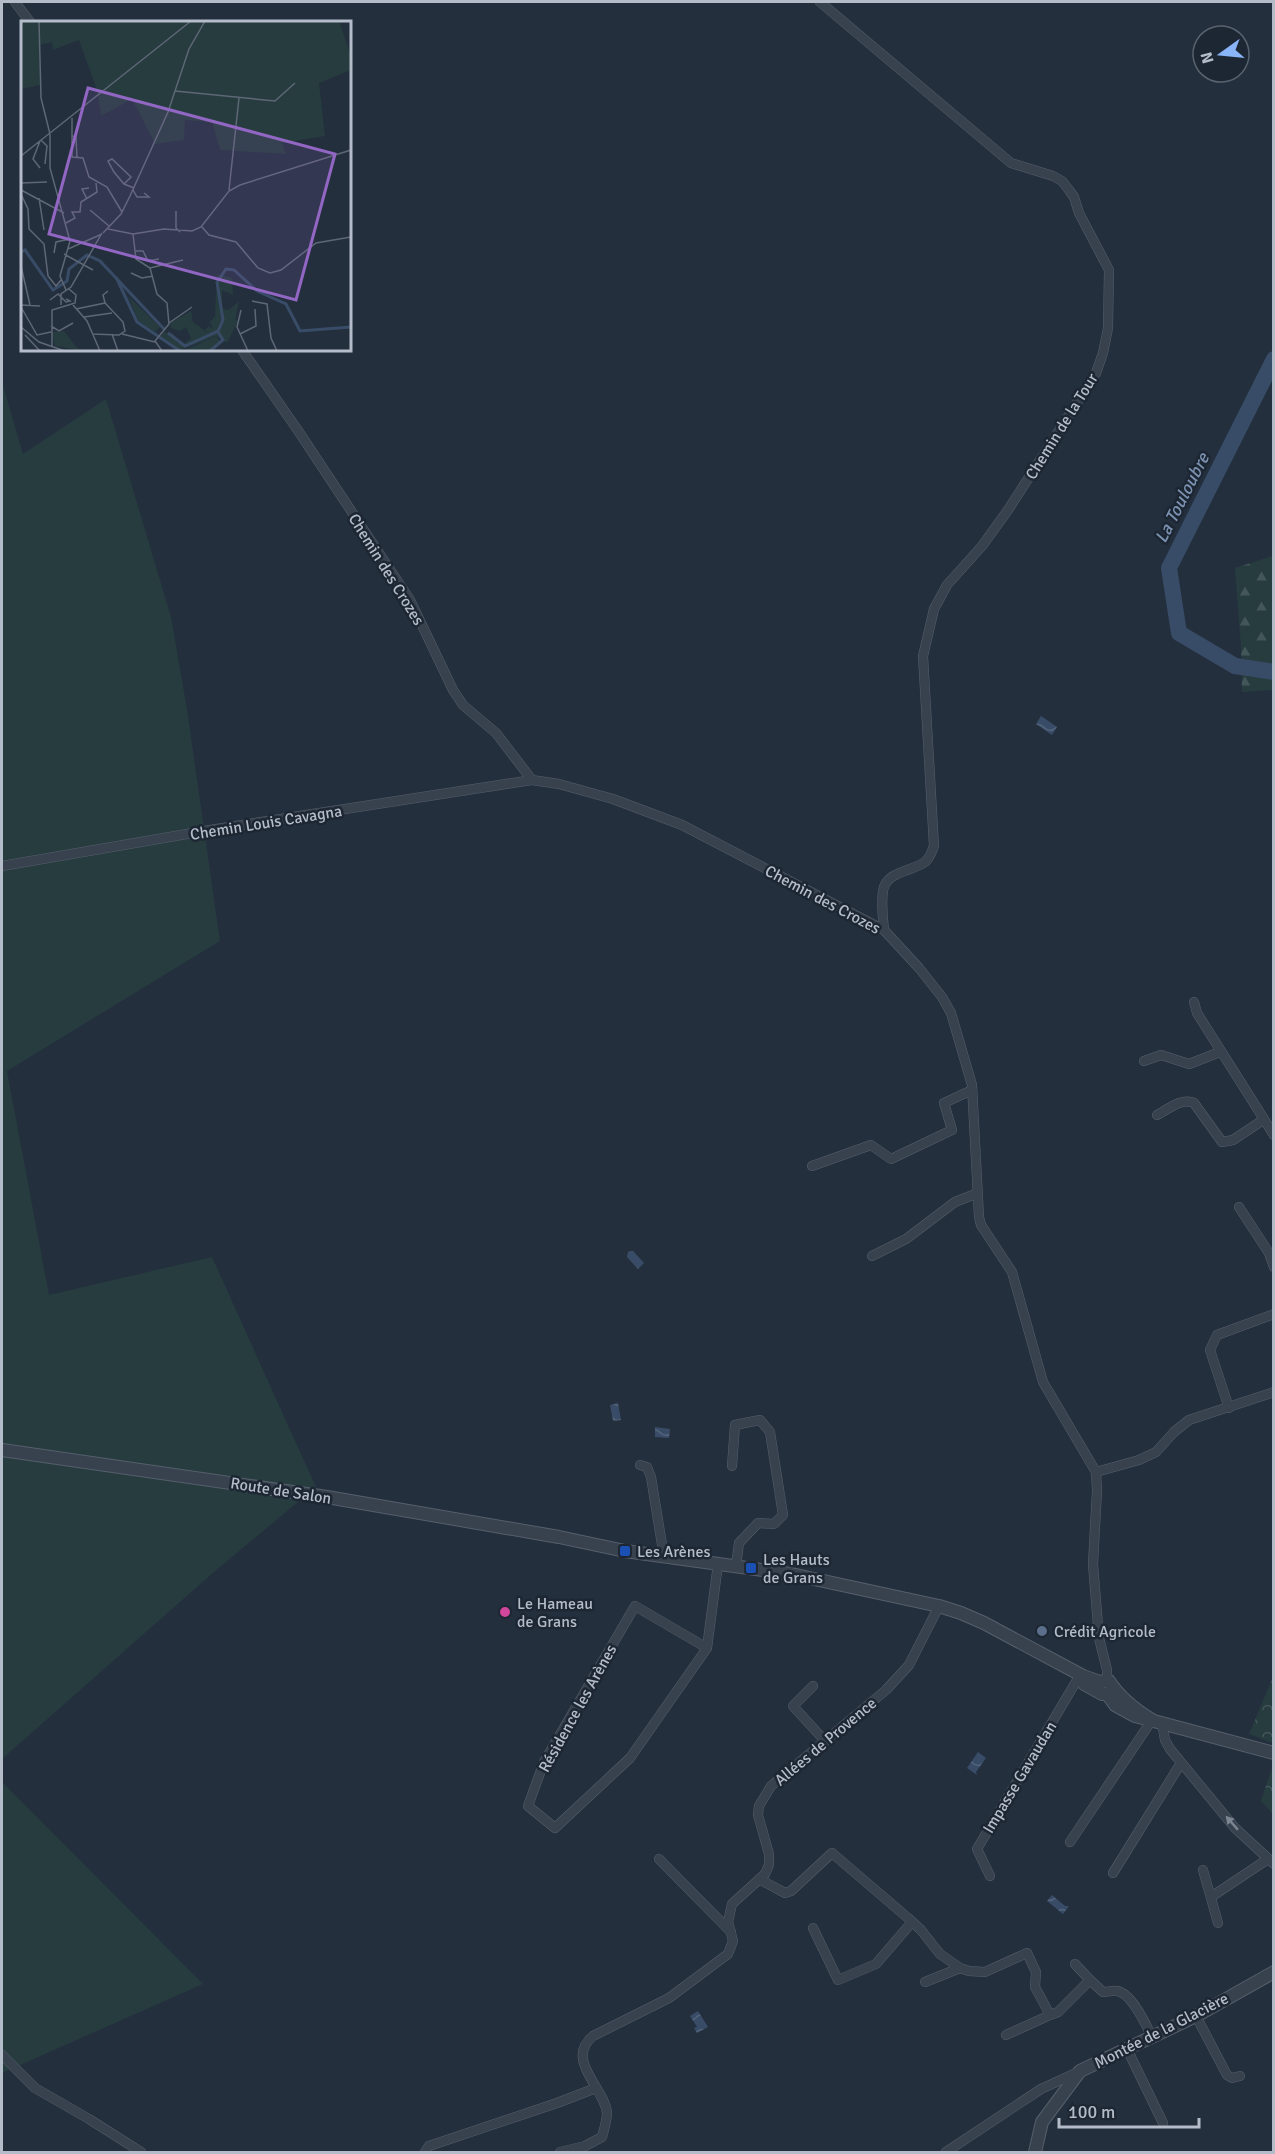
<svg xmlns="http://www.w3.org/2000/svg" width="1275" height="2154" font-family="Signika,sans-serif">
<defs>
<pattern id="forest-firs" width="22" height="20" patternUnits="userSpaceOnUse" patternTransform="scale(1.5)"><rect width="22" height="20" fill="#263c3f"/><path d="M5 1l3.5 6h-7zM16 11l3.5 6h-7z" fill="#435659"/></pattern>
<pattern id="park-crowns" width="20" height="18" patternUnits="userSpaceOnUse" patternTransform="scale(1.5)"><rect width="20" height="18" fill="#263c3f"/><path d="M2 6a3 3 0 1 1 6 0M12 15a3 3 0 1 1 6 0" fill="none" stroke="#435659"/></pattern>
<pattern id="water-waves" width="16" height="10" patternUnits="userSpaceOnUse" patternTransform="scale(1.5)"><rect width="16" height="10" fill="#394c67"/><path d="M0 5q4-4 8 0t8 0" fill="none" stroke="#53647b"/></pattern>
</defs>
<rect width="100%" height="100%" fill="#242f3e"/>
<g fill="#263c3f">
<polygon points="2,382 23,454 106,399 171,617 187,709 220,941 7,1071 49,1295 212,1257 316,1487 214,1572 2,1759"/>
<polygon points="2,1782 203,1984 2,2073"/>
</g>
<polygon fill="url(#forest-firs)" points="1273,556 1273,690 1242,692 1241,647 1235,568"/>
<g fill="url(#park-crowns)">
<polygon points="1273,1677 1274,1743 1273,1743 1249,1734"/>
<polygon points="1273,1765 1274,1765 1273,1814 1261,1801"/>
</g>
<g fill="url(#water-waves)">
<polygon points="1041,716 1057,727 1052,735 1036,724"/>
<polygon points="630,1251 633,1251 644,1263 638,1269 627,1257 628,1252"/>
<polygon points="618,1403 621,1420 613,1421 610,1405"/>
<polygon points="655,1427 670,1429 669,1438 655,1437"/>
<polygon points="978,1752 986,1758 976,1772 977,1775 967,1768"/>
<polygon points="1052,1895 1065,1906 1069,1906 1063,1914 1047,1901"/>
<polygon points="698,2011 708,2027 697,2033 694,2028 697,2027 690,2016"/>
</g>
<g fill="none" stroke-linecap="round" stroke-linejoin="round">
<polyline stroke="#394c67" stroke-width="16" points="1274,359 1169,568 1179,633 1235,666 1274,672"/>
<defs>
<g id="minor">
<polyline points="15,2 30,22"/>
<path d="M820,2L1011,163L1053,176L1062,181L1069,190L1074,197L1079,213L1109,270L1108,328L1103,353L1096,373L1008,510L982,546L947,585L934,609L923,656L934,846C932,851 930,858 925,862C911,872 886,871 883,891C881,904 883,918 884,930"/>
<polyline points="242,350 299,432 410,600 453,690 463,705 496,733 532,780"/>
<polyline points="2,866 210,830 532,780 559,784 613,799 682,825 884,930 919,968 942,997 951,1013 972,1085 979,1217 981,1225 1012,1272 1043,1382 1096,1472 1097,1491 1093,1564 1099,1638 1107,1670 1107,1680"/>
<polyline points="1194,1002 1197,1013 1274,1135"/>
<polyline points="1144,1061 1161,1055 1189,1064 1220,1052"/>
<path d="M1157,1115C1167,1110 1182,1097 1194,1103L1222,1142L1233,1140L1263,1120"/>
<polyline points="812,1166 871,1145 891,1159 952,1130 944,1103 972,1090"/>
<polyline points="1239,1207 1269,1253 1274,1267"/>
<polyline points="872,1256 906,1239 955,1202 978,1193"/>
<polyline points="1229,1408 1210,1350 1217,1335 1274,1314"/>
<polyline points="640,1465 647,1467 651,1477 664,1557"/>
<polyline points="732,1466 735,1425 760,1420 770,1432 783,1515 774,1524 758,1523 739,1543 736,1566"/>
<polyline points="1096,1472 1139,1460 1156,1452 1174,1432 1189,1420 1274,1392"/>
<polyline points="707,1648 635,1606 544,1762 528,1806 555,1828 630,1758 707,1648 718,1564"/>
<polyline points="813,1686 793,1706 825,1741"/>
<polyline points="1162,1723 1165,1740 1170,1749 1235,1828 1274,1864"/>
<polyline points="1070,1842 1152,1720"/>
<polyline points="659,1859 731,1932"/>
<polyline points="1203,1870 1218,1923"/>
<polyline points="1113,1873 1181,1763"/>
<polyline points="990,1876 977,1849 1077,1680"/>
<path d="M759,1879L785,1893L791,1891L832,1853L908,1918L921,1930L940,1954L960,1968L969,1971L985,1972L1027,1953L1036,1972L1035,1987L1050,2015L1058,2012L1090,1980L1103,1992C1108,1992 1113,1990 1117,1991C1132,1993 1146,2025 1152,2037"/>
<polyline points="1211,1897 1268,1859"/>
<polyline points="813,1928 838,1980 876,1964 912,1922"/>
<polyline points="1075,1964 1090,1980"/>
<polyline points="925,1982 960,1968"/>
<polyline points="1196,2016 1227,2075 1232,2078 1240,2076"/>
<polyline points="1006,2035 1050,2015"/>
<polyline points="1127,2049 1163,2123"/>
<polyline points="2,2055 35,2088 89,2119 141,2152"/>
<polyline points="425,2152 429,2146 557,2103 596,2088"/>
<path d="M560,2152L585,2146L602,2137C604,2130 607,2120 607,2113C605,2088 564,2060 593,2036L669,1998L728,1954L733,1941L728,1922L732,1904L765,1874L769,1865V1854L758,1815L759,1806L771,1786L886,1690L909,1665L939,1606"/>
<polyline points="946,2152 1041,2089 1078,2072"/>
</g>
<g id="tertiary">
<path d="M2,1450L327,1497L559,1537L625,1551L791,1574L939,1606L961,1613L984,1623L1083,1676L1100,1682L1109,1681C1120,1698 1134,1709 1152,1720"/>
<polyline points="1084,1684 1102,1694 1107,1694 1115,1705 1135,1716 1274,1753"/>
<polyline points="1035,2152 1042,2122 1080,2071 1196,2016 1274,1972"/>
</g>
</defs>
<use href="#minor" stroke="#565f6c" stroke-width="10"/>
<use href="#tertiary" stroke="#565f6c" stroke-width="14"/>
<use href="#minor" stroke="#38414e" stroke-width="9"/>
<use href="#tertiary" stroke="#38414e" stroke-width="12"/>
</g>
<defs><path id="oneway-solid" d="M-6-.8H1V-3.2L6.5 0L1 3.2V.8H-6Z" transform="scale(1.5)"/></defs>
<use fill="#7c8592" href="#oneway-solid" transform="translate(1232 1823) rotate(-131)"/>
<g fill="#1a4fb4" stroke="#1d2633" stroke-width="2">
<rect x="619" y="1545" width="12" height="12" rx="3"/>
<rect x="745" y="1562" width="12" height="12" rx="3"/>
</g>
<circle fill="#d1479c" stroke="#1d2633" stroke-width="2" cx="505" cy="1612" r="6"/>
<circle fill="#5c6f8a" stroke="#1d2633" stroke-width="2" cx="1042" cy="1631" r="6"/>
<g text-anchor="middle" stroke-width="5" stroke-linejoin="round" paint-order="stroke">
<g font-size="16" fill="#b4bcc9" stroke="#1d2633">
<text transform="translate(1061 426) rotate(-58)" y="6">Chemin de la Tour</text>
<text transform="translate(387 569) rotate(58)" y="6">Chemin des Crozes</text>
<text transform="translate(266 822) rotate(-9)" y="6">Chemin Louis Cavagna</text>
<text transform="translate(823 899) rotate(28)" y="6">Chemin des Crozes</text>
<text transform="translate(281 1490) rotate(9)" y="6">Route de Salon</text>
<text transform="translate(577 1708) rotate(-61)" y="6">Résidence les Arènes</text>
<text transform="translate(825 1741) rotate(-40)" y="6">Allées de Provence</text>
<text transform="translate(1019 1777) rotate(-59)" y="6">Impasse Gavaudan</text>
<text transform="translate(1161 2030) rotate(-27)" y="6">Montée de la Glacière</text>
</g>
<g font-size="16" fill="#b4bcc9" stroke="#1d2633" text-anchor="start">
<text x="637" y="1557">Les Arènes</text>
<text x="763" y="1565">Les Hauts<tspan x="763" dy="18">de Grans</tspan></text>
<text x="517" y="1609">Le Hameau<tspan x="517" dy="18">de Grans</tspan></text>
<text x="1054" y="1637">Crédit Agricole</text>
</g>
<g font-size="18" font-style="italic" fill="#7c92b1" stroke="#1d2633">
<text transform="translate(1182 498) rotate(-63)" y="6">La Touloubre</text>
</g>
</g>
<g transform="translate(21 21)">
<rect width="330" height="330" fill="#242f3e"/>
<path d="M0,0H318L330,35V49L298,62L304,115L261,122L265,133L199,129L191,101L164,99L163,119L134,123L111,78L80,95L76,69L58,19L32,29L31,21L18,24L19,64L0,68ZM107,275L139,306L134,311L118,301ZM170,290L172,301L190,314L171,319L165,306L159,310L150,307L149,302ZM195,315L200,321L188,330H162Z" fill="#263c3f"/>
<path d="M196,254L211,257L212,274L201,269V288L208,289L218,280L214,299L217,300L206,322L195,315L156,330L143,317H138L143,311L153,313L154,319L163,323L169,318L190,314L184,309L188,305L192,308L189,301L194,295Z" fill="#263c3f"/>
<path d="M43,310L58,329L34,325L31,311Z" fill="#263c3f"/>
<path fill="none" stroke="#394c67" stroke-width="3" d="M0,231L4,229L32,269L46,260L48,248L66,234L79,240L144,309M95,256L116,301L159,330M147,312L164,325L197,310L202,299L196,261L205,248L213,249L236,270L265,283L279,310L330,306M189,330L202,319L197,311"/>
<path fill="none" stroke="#5e6776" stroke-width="1.5" d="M18,0L20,77L29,113V147L49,220L39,255L45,269M154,70L254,80L274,62M51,97V136L62,137L68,156L86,166L101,191M51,115L55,116L56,137M20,119L26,125L24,143M19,120L12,138L19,147M0,135L170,0M0,162L26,161M103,163L110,156L91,138L87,140L93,151L103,163L113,167M0,169L43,192M112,169L116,176H128L123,172M208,169L218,77M0,173L7,188L8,208L23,223L27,255L35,265L40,259M18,177L23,209M66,178L61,168L68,167M69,189L88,205M155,190V207L159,211M45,202L54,197L51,191H59L60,181L76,171L75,162M181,206L188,214L215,221L237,247L249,252L260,249L295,222L330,216M87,208L112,213L143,208L171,210L180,206L208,170L219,164L330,129M82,212L100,193L109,175L147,91L168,28L184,0M112,213L115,238L129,247L136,273L146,282L148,303L134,320L141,330M47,228L81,213M115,230H122L127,240L138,238M33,232L35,221L49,218M43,233L72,249M0,245L9,284M129,247L162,239M110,252L121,257L132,255M29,279L37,273L45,281L49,280L45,278M231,280L246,283L250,317L256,330M0,284L19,285M40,284V273L50,266L81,212M52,284L66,300L79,330M0,286L16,314L30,311M55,288L84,282M220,289L216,306L227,330M63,296L91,292M148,302L171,286M30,305L38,310L52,302M0,306L18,321L44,330M71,313L98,314L104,310L102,301L84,282L82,274L87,270M91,313L97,330M101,313L134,321M219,313L235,305L234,288M4,314L19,330M31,325V289L54,282L55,274L48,268"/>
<path fill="#9266c3" fill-opacity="0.15" stroke="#9266c3" stroke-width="3" d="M67,67L314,133L275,279L28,213Z"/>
<rect width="330" height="330" fill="none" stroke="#b4bcc9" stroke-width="3"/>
</g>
<rect width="1275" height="2154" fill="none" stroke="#b4bcc9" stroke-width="6"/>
<g transform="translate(1221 54) rotate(255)"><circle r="28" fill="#1d2633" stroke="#59626f" stroke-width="1.5"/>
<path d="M0-4.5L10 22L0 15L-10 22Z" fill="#8ab4f8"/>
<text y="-9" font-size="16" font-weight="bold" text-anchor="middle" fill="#b4bcc9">N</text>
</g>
<path d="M1059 2118v9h140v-9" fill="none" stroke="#b4bcc9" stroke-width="3"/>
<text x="1068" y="2118" font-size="18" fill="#b4bcc9" stroke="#1d2633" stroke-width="4.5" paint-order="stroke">100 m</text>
</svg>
